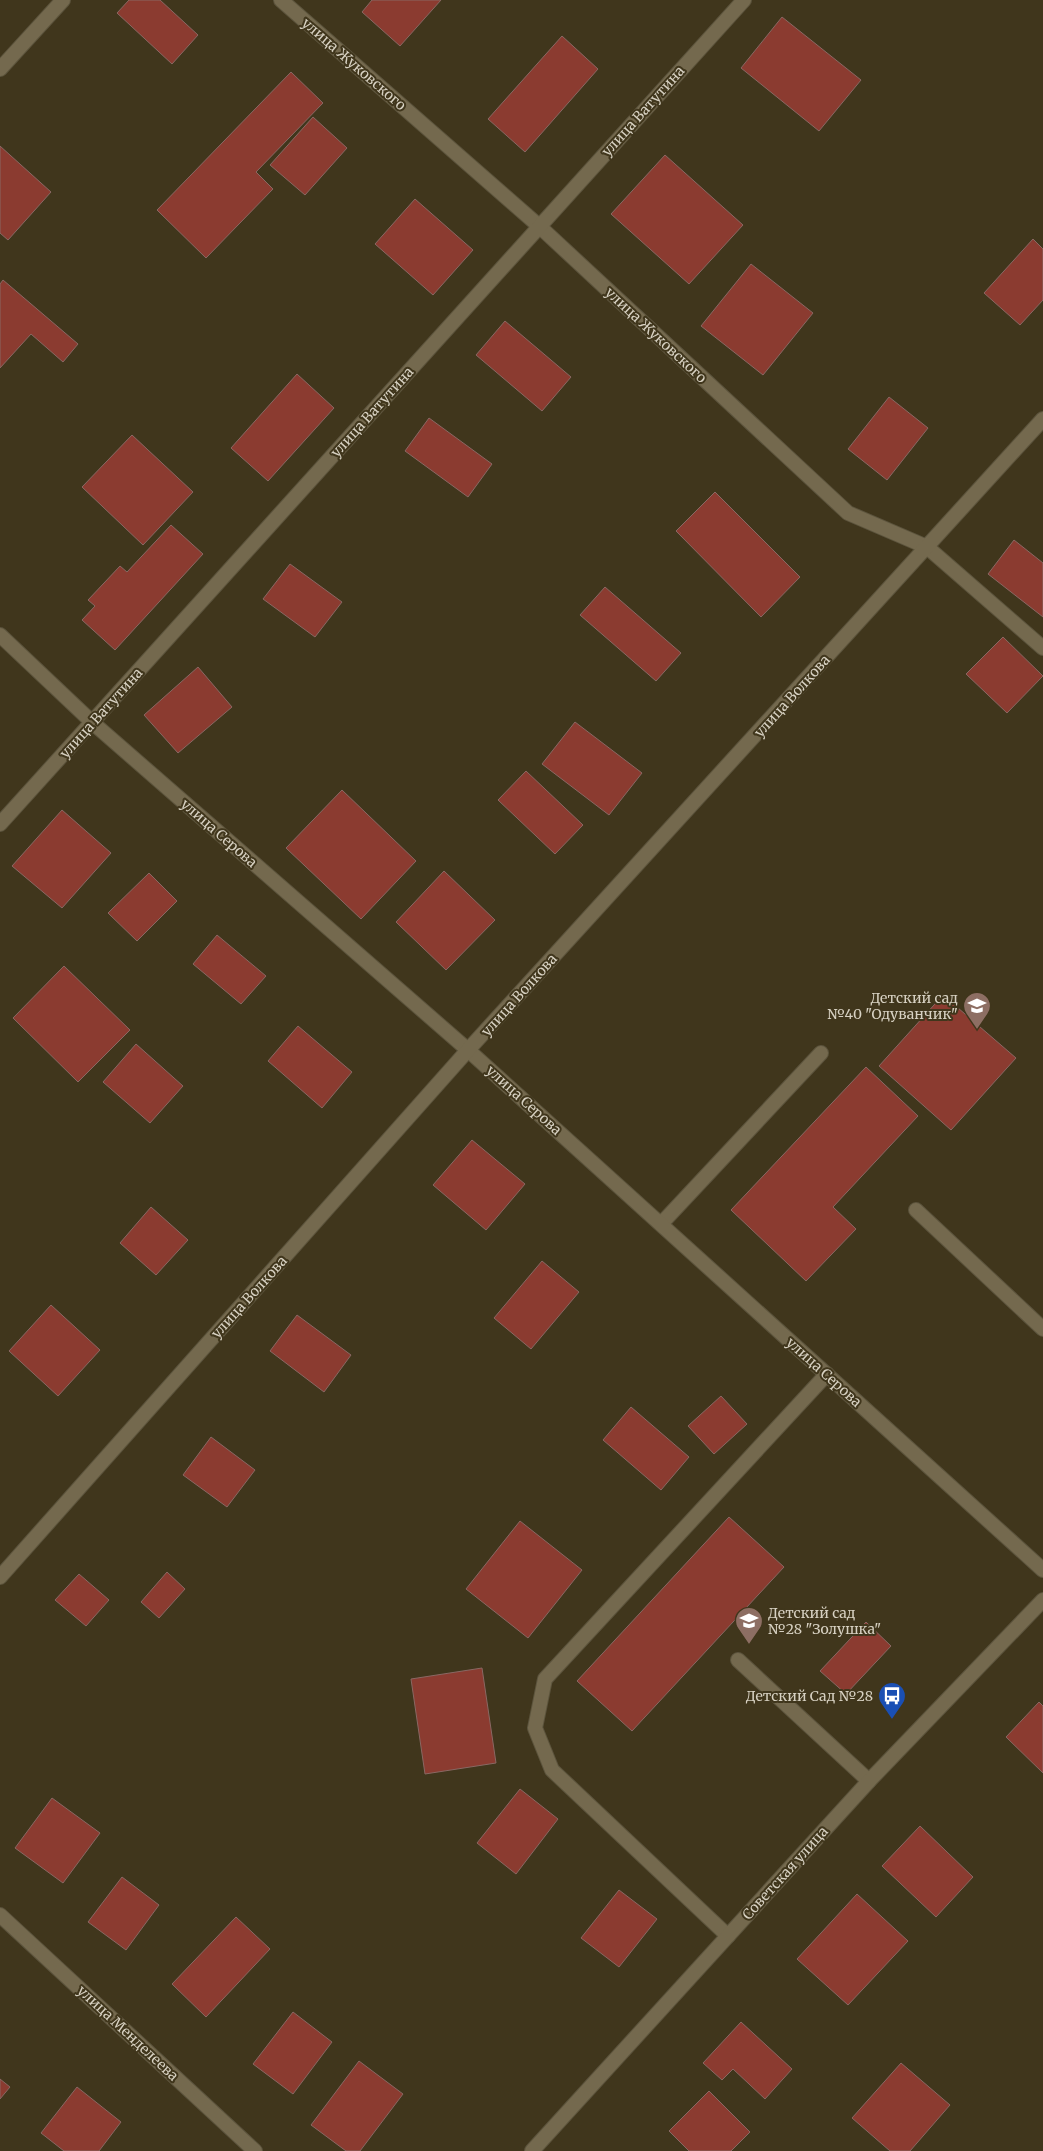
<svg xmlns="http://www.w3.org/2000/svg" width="1043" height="2151" font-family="Merriweather,serif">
<rect width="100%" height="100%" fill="#40361c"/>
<g fill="#8b3b30" stroke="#896863">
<polygon points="129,0 160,0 198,35 172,64 117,13"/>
<polygon points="372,0 441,0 400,46 362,12"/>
<polygon points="782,17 861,80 819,131 741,68"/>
<polygon points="562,36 598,69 525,152 488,119"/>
<polygon points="291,72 323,103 256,172 273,189 206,258 157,210"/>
<polygon points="313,117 347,148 305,195 270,165"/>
<polygon points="0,146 51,192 8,240 0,233"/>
<polygon points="665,155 743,225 689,284 611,214"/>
<polygon points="415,199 473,250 433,295 375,244"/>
<polygon points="1033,239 1043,249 1043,300 1020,325 984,293"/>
<polygon points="751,264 813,313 763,375 701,326"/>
<polygon points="3,280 78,344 63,362 31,334 0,368 0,284"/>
<polygon points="505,321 571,377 542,411 476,355"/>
<polygon points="297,374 334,408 268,481 231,448"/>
<polygon points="889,397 928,428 887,480 848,449"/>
<polygon points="429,418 492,464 468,497 405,451"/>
<polygon points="132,435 193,492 143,545 82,487"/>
<polygon points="715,492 800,577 761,617 676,531"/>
<polygon points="171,525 203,554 115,650 82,620 95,606 88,600 120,566 127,572"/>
<polygon points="1014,540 1043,563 1043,617 988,574"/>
<polygon points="290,564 342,602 315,637 263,599"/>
<polygon points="605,587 681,653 656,681 580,615"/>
<polygon points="1003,637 1043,676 1007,713 966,674"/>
<polygon points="198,667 232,707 178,753 144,715"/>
<polygon points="575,722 642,773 609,815 542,764"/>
<polygon points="526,771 583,825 555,854 498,800"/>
<polygon points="342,790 416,861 361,919 286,848"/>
<polygon points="62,810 111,853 62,908 12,866"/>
<polygon points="444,871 495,920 446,970 396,922"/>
<polygon points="149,873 177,901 137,941 108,913"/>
<polygon points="217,935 266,976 241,1004 193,964"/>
<polygon points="64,966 130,1030 78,1082 13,1018"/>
<polygon points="943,995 1016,1058 951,1130 879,1066"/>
<polygon points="298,1026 352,1072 322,1108 268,1061"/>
<polygon points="136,1044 183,1086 150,1123 103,1082"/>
<polygon points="866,1067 918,1116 833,1207 856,1229 806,1281 731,1210"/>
<polygon points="472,1140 525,1184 486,1230 433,1185"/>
<polygon points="151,1207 188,1240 156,1275 120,1243"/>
<polygon points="542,1261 579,1292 531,1349 494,1318"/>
<polygon points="51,1305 100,1350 58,1396 9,1351"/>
<polygon points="297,1315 351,1355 324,1392 270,1351"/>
<polygon points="721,1396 747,1424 714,1454 688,1426"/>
<polygon points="631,1407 689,1457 661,1490 603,1440"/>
<polygon points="211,1437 255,1470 227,1507 183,1475"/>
<polygon points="729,1517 784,1567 632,1731 577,1681"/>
<polygon points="520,1521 582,1570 528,1638 466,1589"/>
<polygon points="167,1572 185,1589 159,1618 141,1602"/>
<polygon points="79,1574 109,1600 86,1626 55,1600"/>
<polygon points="866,1622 891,1646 846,1694 820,1671"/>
<polygon points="482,1668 496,1763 425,1774 411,1679"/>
<polygon points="1039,1702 1043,1706 1043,1773 1006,1737"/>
<polygon points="520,1789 558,1819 516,1874 477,1843"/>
<polygon points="52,1798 100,1833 63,1883 15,1848"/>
<polygon points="920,1826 973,1877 936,1917 882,1866"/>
<polygon points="122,1877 159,1905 126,1950 88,1922"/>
<polygon points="619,1890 657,1919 619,1967 581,1938"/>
<polygon points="857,1894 908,1941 848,2005 797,1959"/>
<polygon points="236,1917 270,1949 206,2017 172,1984"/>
<polygon points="293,2012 332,2042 293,2094 253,2064"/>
<polygon points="741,2022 792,2069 765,2099 733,2069 722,2080 703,2063"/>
<polygon points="359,2061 403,2094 360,2151 346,2151 311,2125"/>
<polygon points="901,2063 950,2105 910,2151 890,2151 852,2118"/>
<polygon points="0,2079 10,2087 0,2099"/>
<polygon points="77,2087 121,2122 99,2151 64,2151 41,2133"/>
<polygon points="709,2091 750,2132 731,2151 689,2151 669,2131"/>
</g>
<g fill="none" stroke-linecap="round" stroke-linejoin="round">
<defs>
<g id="service">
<polyline points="916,1210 1043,1329"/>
<polyline points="661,1224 821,1053"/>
<polyline points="738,1660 869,1781"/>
<polyline points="728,1936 552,1770 535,1728 545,1679 827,1374"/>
</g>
<g id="minor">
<polyline points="281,0 539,226 848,513 927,547 1043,648"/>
<polyline points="0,69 63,0"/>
<polyline points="0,635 93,723 468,1050 1043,1570"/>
<polyline points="0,824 744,0"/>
<polyline points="0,1577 468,1050 1043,419"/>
<polyline points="0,1915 255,2151"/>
</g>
<polyline id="tertiary" points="532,2151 869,1781 1043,1600"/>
</defs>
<use href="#service" stroke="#5c543d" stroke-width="16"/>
<use href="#minor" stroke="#5c543d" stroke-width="16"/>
<use href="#tertiary" stroke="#5c543d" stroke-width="16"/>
<use href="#service" stroke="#74694e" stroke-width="14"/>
<use href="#minor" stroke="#74694e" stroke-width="14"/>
<use href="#tertiary" stroke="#74694e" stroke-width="14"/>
</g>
<defs>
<symbol id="school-pin" viewBox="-11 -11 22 30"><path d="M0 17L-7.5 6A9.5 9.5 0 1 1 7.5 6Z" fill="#8d6e63" stroke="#40361c"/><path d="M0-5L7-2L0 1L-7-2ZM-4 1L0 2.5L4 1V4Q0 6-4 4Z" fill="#fff"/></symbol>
<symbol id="bus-pin" viewBox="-11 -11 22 30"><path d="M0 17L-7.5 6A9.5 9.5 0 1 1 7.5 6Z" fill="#1a4fb4" stroke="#40361c"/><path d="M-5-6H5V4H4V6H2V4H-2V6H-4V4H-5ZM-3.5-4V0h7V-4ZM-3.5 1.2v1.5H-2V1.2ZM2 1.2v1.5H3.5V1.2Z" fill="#fff"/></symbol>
</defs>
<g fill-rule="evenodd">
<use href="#school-pin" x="961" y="990" width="32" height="43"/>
<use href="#school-pin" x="733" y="1605" width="32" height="43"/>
<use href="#bus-pin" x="876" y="1680" width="32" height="43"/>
</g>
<g text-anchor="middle" stroke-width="4" stroke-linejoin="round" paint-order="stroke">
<g font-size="14" fill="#d7d1c2" stroke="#40361c">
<text transform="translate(354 64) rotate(41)" y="5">улица Жуковского</text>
<text transform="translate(643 111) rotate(-48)" y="5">улица Ватутина</text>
<text transform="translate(656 335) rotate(43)" y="5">улица Жуковского</text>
<text transform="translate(372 412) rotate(-48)" y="5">улица Ватутина</text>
<text transform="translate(792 696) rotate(-48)" y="5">улица Волкова</text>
<text transform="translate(101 713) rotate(-48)" y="5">улица Ватутина</text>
<text transform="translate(219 833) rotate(41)" y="5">улица Серова</text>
<text transform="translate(519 995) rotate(-48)" y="5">улица Волкова</text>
<text transform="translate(524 1100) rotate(42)" y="5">улица Серова</text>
<text transform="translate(249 1297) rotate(-48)" y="5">улица Волкова</text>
<text transform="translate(824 1372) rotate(42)" y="5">улица Серова</text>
<text transform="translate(785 1873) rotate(-48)" y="5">Советская улица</text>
<text transform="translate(128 2033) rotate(43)" y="5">улица Менделеева</text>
</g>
<g font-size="14" fill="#d7d1c2" stroke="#40361c" text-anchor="end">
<text x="958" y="1003">Детский сад<tspan x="958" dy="16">№40 "Одуванчик"</tspan></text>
<text x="768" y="1618" text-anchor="start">Детский сад<tspan x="768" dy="16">№28 "Золушка"</tspan></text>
<text x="873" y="1701">Детский Сад №28</text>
</g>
</g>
</svg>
